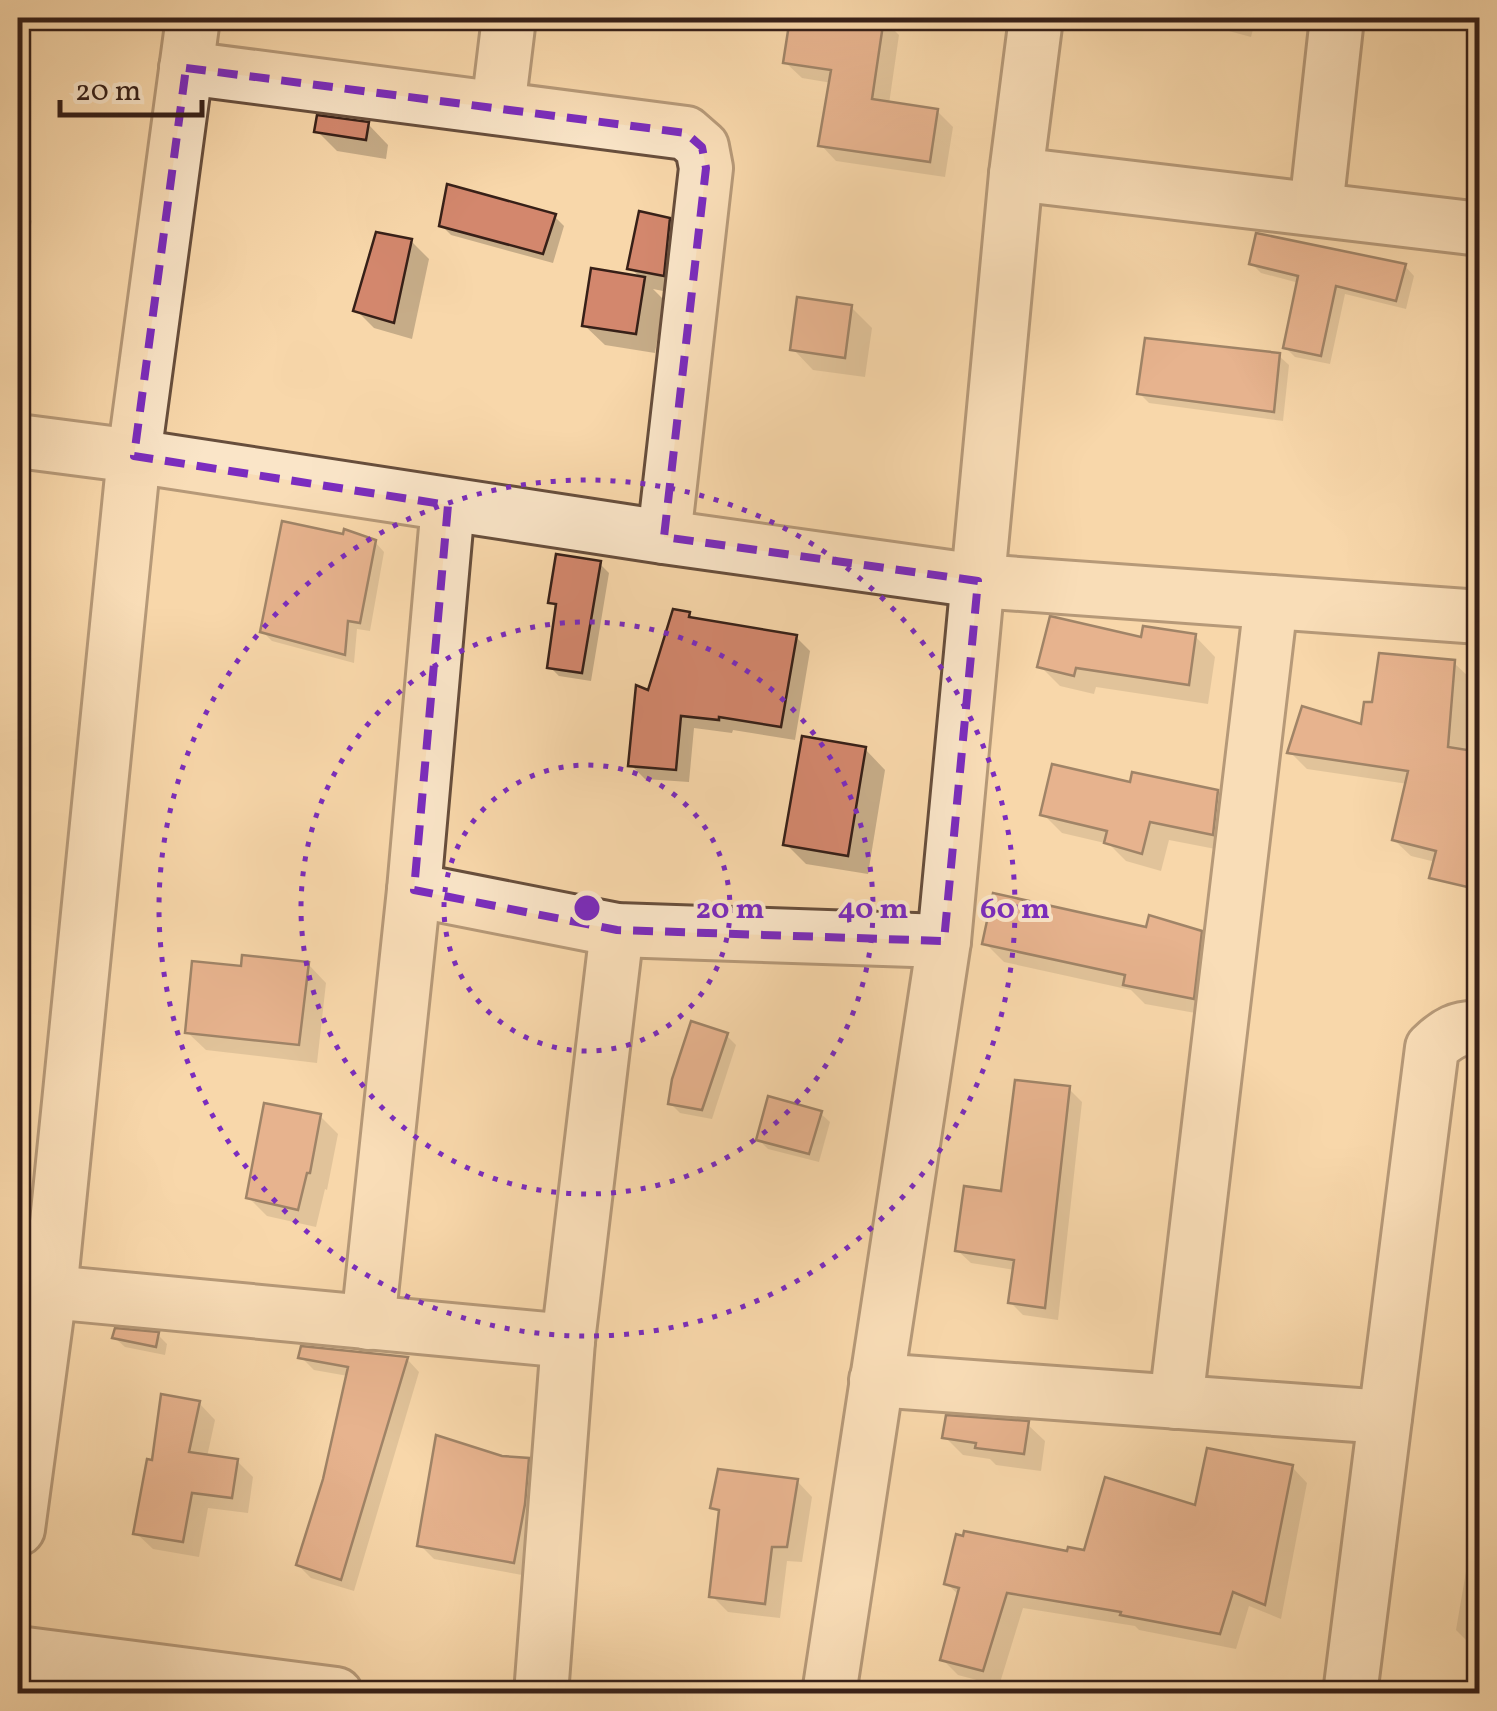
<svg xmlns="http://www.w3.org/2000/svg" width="1497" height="1711" font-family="Vollkorn,serif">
<rect width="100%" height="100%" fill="#f8d7aa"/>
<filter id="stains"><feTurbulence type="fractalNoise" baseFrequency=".002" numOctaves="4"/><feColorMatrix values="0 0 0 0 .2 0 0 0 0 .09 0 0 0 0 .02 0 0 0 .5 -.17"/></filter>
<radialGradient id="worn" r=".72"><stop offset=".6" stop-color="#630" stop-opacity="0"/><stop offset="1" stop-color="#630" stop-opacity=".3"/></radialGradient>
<g fill="#0003">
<polygon points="792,18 883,19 899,35 889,104 937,111 953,127 945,177 836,161 821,145 832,83 802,78 786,63"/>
<polygon points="1181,18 1256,18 1251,37"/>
<polygon points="368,124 388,145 386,159 337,151 317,131"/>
<polygon points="18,206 32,221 18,275"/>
<polygon points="554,216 564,226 553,263 451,235 441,225"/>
<polygon points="669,220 689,241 683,295 653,289 664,300 655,353 605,345 584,325 642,279 630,268"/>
<polygon points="411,241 429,259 412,339 374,328 356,310"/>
<polygon points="1251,263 1405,266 1414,276 1406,309 1345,294 1330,364 1295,357 1285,347 1299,283 1261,273"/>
<polygon points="851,307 872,328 865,377 813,370 793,349"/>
<polygon points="1279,356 1289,365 1283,421 1149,403 1139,393"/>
<polygon points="375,542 384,552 370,631 357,629 354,663 272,641 262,631"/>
<polygon points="600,564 609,573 591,681 559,676 550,667 558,609 550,602"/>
<polygon points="688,615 694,621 796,637 810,651 795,740 733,730 732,733 694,728 689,782 645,779 631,765"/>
<polygon points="1195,636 1215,657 1208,704 1096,687 1094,694 1060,686 1040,666 1143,640"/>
<polygon points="1454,663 1471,679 1456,867 1411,856 1394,840 1408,784 1307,769 1290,752 1363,727 1374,705"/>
<polygon points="865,749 885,770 868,874 806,864 786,844"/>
<polygon points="1132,785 1217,792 1236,811 1231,852 1169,840 1161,871 1126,861 1109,844 1062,833 1043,814"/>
<polygon points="1147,930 1200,933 1220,952 1212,1016 1145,1004 1131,990 1004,962 985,943"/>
<polygon points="308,964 326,983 317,1063 206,1050 187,1032"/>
<polygon points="726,1035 736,1045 712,1119 680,1113 670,1103"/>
<polygon points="1069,1089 1082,1102 1058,1320 1023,1315 1010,1302 1015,1270 971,1263 957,1250 1003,1194"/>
<polygon points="820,1113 830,1122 819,1162 768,1149 758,1139"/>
<polygon points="320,1116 338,1134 327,1190 325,1189 316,1227 267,1216 249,1198"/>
<polygon points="1480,1137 1480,1191 1468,1179"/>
<polygon points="158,1335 167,1344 165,1355 125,1347 115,1338"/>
<polygon points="301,1357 407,1359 419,1372 354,1591 311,1578 298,1565 325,1480 348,1376 314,1370"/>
<polygon points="199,1403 215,1420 207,1457 237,1461 253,1477 248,1513 208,1508 199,1557 153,1549 136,1533 154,1463"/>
<polygon points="1027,1424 1045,1441 1041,1471 996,1465 990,1459 963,1455 945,1437"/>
<polygon points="501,1459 528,1461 542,1475 528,1576 434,1559 420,1545"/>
<polygon points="1292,1467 1307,1483 1281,1619 1249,1606 1236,1649 1139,1630 1135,1626 1023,1608 999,1686 958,1675 942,1659 960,1596 947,1584 1069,1554 1086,1553"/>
<polygon points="797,1481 812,1497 802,1562 787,1561 780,1618 728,1612 712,1596 721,1515 713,1507"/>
<polygon points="1480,1490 1480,1645 1469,1643 1456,1630"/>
</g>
<g fill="#d3876d" stroke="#372018" stroke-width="2.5">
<polygon points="790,18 884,18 872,99 938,109 930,162 818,146 831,70 783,63"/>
<polygon points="317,115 369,122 366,140 314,132"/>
<polygon points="447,184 556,214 543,254 439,226"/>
<polygon points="639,211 670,218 664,276 627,269"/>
<polygon points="376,232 412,239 394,323 353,311"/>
<polygon points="1256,233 1406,264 1396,301 1336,286 1321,356 1283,348 1298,276 1249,264"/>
<polygon points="591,268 645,277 636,334 582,326"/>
<polygon points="797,297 852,305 845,358 790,350"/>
<polygon points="1145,338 1280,353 1274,412 1137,394"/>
<polygon points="282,521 343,534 344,529 376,540 360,623 348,621 345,655 260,632"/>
<polygon points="556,554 601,561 582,673 547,668 556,604 548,603"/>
<polygon points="673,609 690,612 689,617 797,635 781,727 719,717 719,720 681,716 676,770 628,766 636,685 648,690"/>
<polygon points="1050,616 1141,637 1143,626 1196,634 1189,685 1076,668 1074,676 1037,667"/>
<polygon points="1379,653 1455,660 1448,747 1480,752 1480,890 1429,878 1436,851 1392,840 1408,771 1287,753 1302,706 1361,724 1364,702 1372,702"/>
<polygon points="802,736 866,747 848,856 783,845"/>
<polygon points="1052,764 1130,782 1132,772 1218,790 1213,835 1150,822 1142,854 1104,843 1107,831 1040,815"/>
<polygon points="993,893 1146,927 1149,915 1202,931 1194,999 1123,985 1125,975 982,944"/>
<polygon points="242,955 309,962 299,1045 185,1033 192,961 241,966"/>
<polygon points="691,1021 728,1033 702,1110 668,1104 672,1079"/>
<polygon points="1015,1080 1070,1086 1045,1308 1008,1303 1014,1260 955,1251 964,1186 1001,1191"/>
<polygon points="768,1096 822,1111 809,1154 756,1140"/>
<polygon points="264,1103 321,1114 310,1173 307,1173 298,1210 246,1198"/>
<polygon points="115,1328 159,1332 156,1347 112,1338"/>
<polygon points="301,1346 408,1357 341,1580 296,1565 323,1479 348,1367 298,1358"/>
<polygon points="161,1394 200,1401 189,1452 238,1459 232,1498 192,1493 183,1542 133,1534 147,1459 152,1460"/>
<polygon points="946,1415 1029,1421 1024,1454 975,1448 976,1443 942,1438"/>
<polygon points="436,1435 502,1456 529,1458 525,1504 514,1563 417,1546"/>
<polygon points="1207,1448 1293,1465 1265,1605 1233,1592 1220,1634 1120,1615 1121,1612 1007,1593 983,1671 940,1660 959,1588 944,1584 956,1534 963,1536 964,1531 1067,1551 1068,1547 1084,1550 1105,1477 1195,1505"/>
<polygon points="718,1469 798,1479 787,1547 772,1547 765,1604 709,1597 719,1510 710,1508"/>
</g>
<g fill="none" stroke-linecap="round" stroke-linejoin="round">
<defs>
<g id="minor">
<polyline points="186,68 686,133 702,147 706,168 664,537"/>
<polyline points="498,108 509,18"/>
<polyline points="1016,174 1480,229"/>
<polyline points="1316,208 1337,18"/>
<polyline points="18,441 134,456 664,537 978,581 1480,617"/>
<polyline points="414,890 617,930 944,941"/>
<polyline points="50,1292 568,1341"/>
<polyline points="368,1323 414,890 448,505"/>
<polyline points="876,1380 1385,1417"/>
<polyline points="1176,1402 1271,602"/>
<polyline points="18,1529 50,1292 134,456 193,18"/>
<polyline points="18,1653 336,1694"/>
<polyline points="541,1694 568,1341 617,930"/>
<polyline points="829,1694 944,941 1016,174 1036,18"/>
<path d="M1350,1694L1432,1048C1446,1034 1459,1026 1480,1028"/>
</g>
</defs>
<use href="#minor" stroke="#674e3c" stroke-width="58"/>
<use href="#minor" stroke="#fae5c8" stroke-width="52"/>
</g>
<path d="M0 0H1497V1711H0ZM186,68L686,133L702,147L706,168L664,537L978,581L944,941L617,930L414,890L448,505L134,456Z" fill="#f8d7aa" fill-opacity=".55" fill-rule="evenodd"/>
<path fill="none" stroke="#7b2cbf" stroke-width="8" stroke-dasharray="20 12" stroke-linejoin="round" d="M186,68L686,133L702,147L706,168L664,537L978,581L944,941L617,930L414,890L448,505L134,456Z"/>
<g fill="none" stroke="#7b2cbf" stroke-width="5" stroke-dasharray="5 10">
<circle cx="587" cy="908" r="143"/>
<circle cx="587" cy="908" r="286"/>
<circle cx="587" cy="908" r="428"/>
</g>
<circle cx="587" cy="908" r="15" fill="#7b2cbf" stroke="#fae5c8" stroke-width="5"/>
<g font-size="30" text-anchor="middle" font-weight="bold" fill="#7b2cbf" stroke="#fae5c8" stroke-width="8" stroke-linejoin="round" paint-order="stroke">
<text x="730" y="918">20 m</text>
<text x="873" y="918">40 m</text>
<text x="1015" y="918">60 m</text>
</g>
<rect width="1497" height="1711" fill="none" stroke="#f8d7aa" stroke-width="60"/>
<rect x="20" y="20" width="1457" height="1671" fill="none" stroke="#372018" stroke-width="5"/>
<rect x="30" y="30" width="1437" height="1651" fill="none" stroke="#372018" stroke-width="2.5"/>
<path d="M60 100v15h142v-15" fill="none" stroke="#372018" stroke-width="5"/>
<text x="75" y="100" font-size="30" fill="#372018" stroke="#fae5c8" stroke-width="8" paint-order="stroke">20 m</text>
<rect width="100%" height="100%" filter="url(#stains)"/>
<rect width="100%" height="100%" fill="url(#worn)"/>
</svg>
